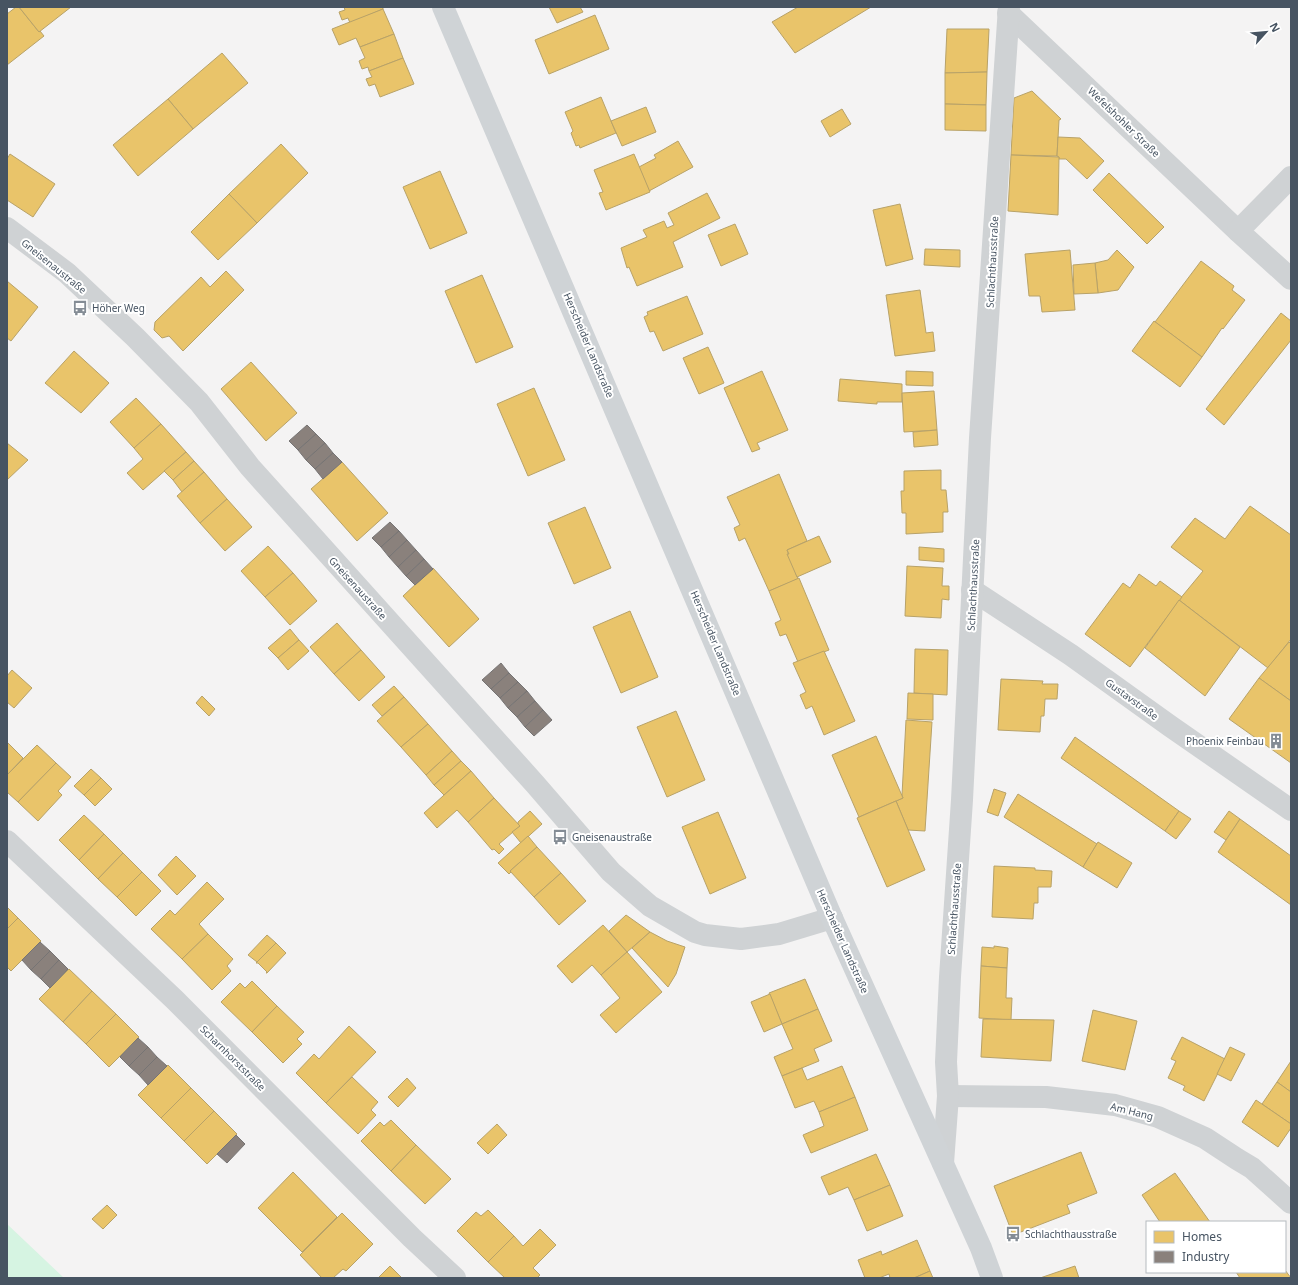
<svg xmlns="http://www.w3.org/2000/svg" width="1298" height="1285" font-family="'Noto Sans',sans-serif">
<rect width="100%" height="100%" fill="#f4f3f3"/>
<polygon fill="#d6f4e2" points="7,1224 64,1278 7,1278"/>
<g fill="#e9c46a" stroke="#b8a268">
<polygon points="16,7 19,7 39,32 40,31 44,36 7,65 7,14"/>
<polygon points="19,7 71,7 39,32"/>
<polygon points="344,7 383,7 383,9 350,23 348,18 342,20 339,12 345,10"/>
<polygon points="549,7 580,7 583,12 557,23"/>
<polygon points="798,7 871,7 795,53 772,22"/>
<polygon points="383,9 394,34 360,47 356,38 339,45 332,29"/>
<polygon points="595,15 609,49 549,74 535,40"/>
<polygon points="947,29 989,29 987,72 945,73"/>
<polygon points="394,34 403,58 369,71 368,67 362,69 359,61 365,58 360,47"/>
<polygon points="222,53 248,83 193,129 168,99"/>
<polygon points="403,58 414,84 380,97 375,84 369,86 366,79 372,77 369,71"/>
<polygon points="987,72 986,105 945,104 945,73"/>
<polygon points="1032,91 1061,119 1059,120 1057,156 1011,155 1014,98"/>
<polygon points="601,97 616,133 580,148 579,145 576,146 571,133 573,131 565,112"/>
<polygon points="168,99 193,129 138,176 113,145"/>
<polygon points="945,104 986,105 986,131 945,130"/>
<polygon points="646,107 656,132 622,146 611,121"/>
<polygon points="842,109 851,124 830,137 821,121"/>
<polygon points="1058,137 1080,138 1104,161 1087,179 1066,159 1059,159 1059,157 1057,156"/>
<polygon points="678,141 693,167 649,191 639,167 656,158 654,155"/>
<polygon points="281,144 308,173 257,223 229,194"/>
<polygon points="10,154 55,184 33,217 7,200 7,159"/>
<polygon points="634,154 650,192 606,210 599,193 603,192 594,170"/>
<polygon points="1011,155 1059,157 1058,215 1008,211"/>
<polygon points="440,171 467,233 430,249 403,187"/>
<polygon points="1109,173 1164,227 1147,244 1093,190"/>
<polygon points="707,193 720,218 673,242 683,267 637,286 629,267 627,268 621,248 647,237 643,230 664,221 667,228 674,225 668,213"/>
<polygon points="229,194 257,223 218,260 191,232"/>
<polygon points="900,204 913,259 886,266 873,210"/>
<polygon points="735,224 748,254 721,266 708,235"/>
<polygon points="925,249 960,250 960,267 924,265"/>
<polygon points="1070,250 1075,310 1042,312 1040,296 1029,296 1025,254"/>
<polygon points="1117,250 1134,267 1118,290 1098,293 1095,263 1108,260"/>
<polygon points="1201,261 1234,286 1232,290 1245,300 1223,329 1222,328 1202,357 1155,322"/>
<polygon points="1095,263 1098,293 1074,294 1073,265"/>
<polygon points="226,271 244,290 183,351 169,336 162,338 154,330 155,322 201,277 210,287"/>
<polygon points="482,275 513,347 476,363 445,291"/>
<polygon points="7,281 38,307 11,341 7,338"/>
<polygon points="920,290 926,333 933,332 935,351 895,356 886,295"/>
<polygon points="687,296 703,334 663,351 654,331 650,332 644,317 648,315 647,312"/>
<polygon points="1281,313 1291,321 1291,340 1224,425 1206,409"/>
<polygon points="1154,321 1202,357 1180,387 1132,351"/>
<polygon points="708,347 724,383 699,394 683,358"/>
<polygon points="74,351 109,383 81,413 45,383"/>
<polygon points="251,362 297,413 266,441 221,389"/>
<polygon points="762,371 788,430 757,443 760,449 752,452 724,388"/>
<polygon points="906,371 933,372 933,386 906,385"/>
<polygon points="840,379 902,384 902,402 877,402 877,404 838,401"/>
<polygon points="534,388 565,460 528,476 497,404"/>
<polygon points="934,391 937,430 904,432 902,393"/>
<polygon points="136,398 161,424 134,448 110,422"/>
<polygon points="161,424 186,452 143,490 127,473 143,459 134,448"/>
<polygon points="937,430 938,445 914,447 913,432"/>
<polygon points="7,443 28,460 7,480"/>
<polygon points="186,452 194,461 173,480 164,471"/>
<polygon points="194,461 204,472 182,492 173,480"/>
<polygon points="342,462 388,513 357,541 311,489"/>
<polygon points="941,470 941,490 946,490 948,512 943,512 943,532 906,534 906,513 902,513 901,491 904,491 904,471"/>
<polygon points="204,472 227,499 200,523 177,496"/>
<polygon points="779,474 807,541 787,550 798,579 769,591 745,538 739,541 734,528 740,525 727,497"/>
<polygon points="227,499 252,527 225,551 200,523"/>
<polygon points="1250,506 1291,535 1291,639 1268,668 1179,600 1203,571 1171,547 1195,518 1225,539"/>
<polygon points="585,507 611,568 574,584 548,523"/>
<polygon points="819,536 831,562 797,577 787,554 789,554 787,550"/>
<polygon points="268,546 293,573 265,597 241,571"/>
<polygon points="919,547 944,549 944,562 919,560"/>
<polygon points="907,566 943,568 942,586 949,586 949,600 942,599 941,618 905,616"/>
<polygon points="433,568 479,619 449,647 403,596"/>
<polygon points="293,573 317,601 290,625 265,597"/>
<polygon points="1139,574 1156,586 1160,581 1182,597 1130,667 1085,634 1123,583 1130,588"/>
<polygon points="799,578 829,650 798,662 786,634 780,636 775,623 781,620 769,591"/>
<polygon points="1179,600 1240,647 1205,696 1145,648"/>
<polygon points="630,611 658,677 621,693 593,627"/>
<polygon points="337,623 361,650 334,674 310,647"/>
<polygon points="290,629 299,640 278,658 268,648"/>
<polygon points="299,640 309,651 288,670 278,658"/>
<polygon points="1289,642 1291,644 1291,701 1259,678"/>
<polygon points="915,649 948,650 947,695 914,693"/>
<polygon points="361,650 385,677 359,701 334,674"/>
<polygon points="824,651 855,721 824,735 812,706 806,709 800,695 806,692 793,663"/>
<polygon points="12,670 32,688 14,708 7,702 7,676"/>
<polygon points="1259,678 1291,701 1291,763 1229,719"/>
<polygon points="1001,679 1043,681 1042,684 1058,684 1057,699 1045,699 1044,716 1041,716 1040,732 998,730"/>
<polygon points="394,686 404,697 382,716 372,705"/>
<polygon points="908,693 933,694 933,720 907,719"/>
<polygon points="202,696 215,709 209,716 196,703"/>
<polygon points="404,697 428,724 401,747 377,721"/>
<polygon points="676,711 705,780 667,797 637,727"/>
<polygon points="906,720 932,722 925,831 908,830 896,801 903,798 902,795"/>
<polygon points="428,724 452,751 426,775 401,747"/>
<polygon points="876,736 903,798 859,817 832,755"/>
<polygon points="1075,737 1179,811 1165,831 1061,758"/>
<polygon points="7,742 23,758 7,775"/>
<polygon points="37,745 56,763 18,802 7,792 7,775"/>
<polygon points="452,751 461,761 434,785 426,775"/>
<polygon points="461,761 471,771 444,795 434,785"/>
<polygon points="56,763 71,777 58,791 62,795 38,821 18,802"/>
<polygon points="91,769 101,778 84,795 74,786"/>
<polygon points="471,771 494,798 468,822 457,810 437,828 424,813"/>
<polygon points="101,778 112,789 95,806 84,795"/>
<polygon points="994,789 1006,793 998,816 987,812"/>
<polygon points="1018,794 1097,844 1083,867 1004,817"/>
<polygon points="494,798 520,826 499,844 504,849 499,854 494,849 492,850 468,822"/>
<polygon points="896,801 925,870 887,887 857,818"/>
<polygon points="530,811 542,824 521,843 512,832 520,826 518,824 518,822"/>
<polygon points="1179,811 1191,819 1176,839 1165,831"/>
<polygon points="1229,811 1240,819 1226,840 1214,832"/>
<polygon points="718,812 746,878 710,894 682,827"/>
<polygon points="84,815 104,834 79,860 59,840"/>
<polygon points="1240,819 1291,856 1291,905 1218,852"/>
<polygon points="104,834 123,853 98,879 79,860"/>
<polygon points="528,836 537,847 510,871 511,872 509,874 498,863"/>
<polygon points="1098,842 1132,863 1117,888 1083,867"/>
<polygon points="537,847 561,873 534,897 510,871"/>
<polygon points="123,853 142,872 117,897 98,879"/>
<polygon points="176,856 196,876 177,895 158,875"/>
<polygon points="994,866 1035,868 1035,870 1052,871 1051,887 1038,887 1038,903 1034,903 1033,919 992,917"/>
<polygon points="142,872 161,891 136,916 117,897"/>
<polygon points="561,873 586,901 559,925 534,897"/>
<polygon points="207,882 224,899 199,924 208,934 182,959 151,929 170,910 175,915"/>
<polygon points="7,907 18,918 7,929"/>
<polygon points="626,915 650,932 627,952 609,931"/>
<polygon points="18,918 41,941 11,971 7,967 7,929"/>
<polygon points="603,925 627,952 601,975 592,965 572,983 557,966"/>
<polygon points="650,932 667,941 685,947 676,974 668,987 632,948"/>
<polygon points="208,934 233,959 227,966 231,971 212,990 182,959"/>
<polygon points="267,935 276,943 256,963 257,962 248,955"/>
<polygon points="276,943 286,953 267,973 266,973 267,972 258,963 256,963"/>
<polygon points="994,946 1008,948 1007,968 981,966 982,947 994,948"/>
<polygon points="627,952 662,992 616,1033 600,1015 620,998 601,975"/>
<polygon points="981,966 1007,968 1006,998 1012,998 1011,1020 979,1018"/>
<polygon points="69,969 92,991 63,1022 39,999"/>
<polygon points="805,979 818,1009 782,1024 769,993"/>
<polygon points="252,981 277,1006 252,1032 221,1002 240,983 245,988"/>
<polygon points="92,991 116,1014 86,1044 63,1022"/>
<polygon points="770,994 782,1024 764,1032 751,1002"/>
<polygon points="277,1006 304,1032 297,1039 302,1044 283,1063 252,1032"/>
<polygon points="818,1009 832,1041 814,1049 819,1061 782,1076 774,1057 793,1049 782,1024"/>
<polygon points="1093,1010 1137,1021 1125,1070 1082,1061"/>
<polygon points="116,1014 139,1037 109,1067 86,1044"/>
<polygon points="983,1019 1054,1020 1051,1061 981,1057"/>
<polygon points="349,1026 376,1052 326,1103 296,1073 314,1054 319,1059"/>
<polygon points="1182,1037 1225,1059 1204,1101 1183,1090 1185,1086 1168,1078 1176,1061 1171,1059"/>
<polygon points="1230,1047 1245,1054 1231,1081 1217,1074"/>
<polygon points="1291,1061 1291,1092 1277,1082"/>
<polygon points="168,1065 191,1088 161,1118 138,1095"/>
<polygon points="842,1066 855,1097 819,1112 814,1101 795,1108 782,1076 802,1068 807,1080"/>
<polygon points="352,1077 378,1102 371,1110 376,1115 358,1134 326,1103"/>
<polygon points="407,1078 416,1088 398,1107 388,1097"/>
<polygon points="1277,1082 1291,1092 1291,1124 1262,1104"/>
<polygon points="191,1088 214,1111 184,1141 161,1118"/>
<polygon points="855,1097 868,1130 811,1153 803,1135 824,1126 819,1112"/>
<polygon points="1256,1100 1291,1124 1291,1128 1278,1147 1242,1122"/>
<polygon points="214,1111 237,1134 207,1164 184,1141"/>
<polygon points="391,1120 416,1145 391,1171 361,1141 380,1122 384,1126"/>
<polygon points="497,1124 507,1135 488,1154 477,1143"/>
<polygon points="416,1145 451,1179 425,1204 391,1171"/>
<polygon points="1081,1152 1097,1193 1067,1205 1070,1213 1013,1235 994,1186"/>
<polygon points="876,1154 890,1185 854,1200 848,1187 829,1195 821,1177"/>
<polygon points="293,1172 337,1217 302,1252 258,1208"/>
<polygon points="1175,1173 1210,1222 1160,1222 1142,1195"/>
<polygon points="890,1185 903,1216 867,1231 854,1200"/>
<polygon points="107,1205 117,1215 103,1229 92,1219"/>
<polygon points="488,1210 514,1236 488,1262 457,1231 476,1212 481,1216"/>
<polygon points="342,1213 373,1244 346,1271 343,1269 333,1278 322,1278 300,1255"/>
<polygon points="540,1229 556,1245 533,1268 540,1275 537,1278 505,1278 488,1262 514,1236 523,1246"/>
<polygon points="917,1240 930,1271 914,1278 890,1278 889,1274 879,1278 865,1278 858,1260 881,1251 882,1255"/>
<polygon points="390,1266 402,1278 378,1278"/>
<polygon points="1075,1266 1079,1278 1040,1278"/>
<polygon points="1285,1270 1291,1278 1240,1278 1236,1272 1285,1272"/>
<polygon points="930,1271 933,1278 914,1278"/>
</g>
<g fill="#8a817c" stroke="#767474">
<polygon points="307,425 316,434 298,450 289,441"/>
<polygon points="316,434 325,443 306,460 298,450"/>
<polygon points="325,443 333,453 315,469 306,460"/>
<polygon points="333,453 342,462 323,479 315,469"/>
<polygon points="390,522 399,531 381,547 372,538"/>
<polygon points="399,531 407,540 389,557 381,547"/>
<polygon points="407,540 416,550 398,567 389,557"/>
<polygon points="416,550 424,559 406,576 398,567"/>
<polygon points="424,559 433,569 415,585 406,576"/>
<polygon points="501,663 509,673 491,689 482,680"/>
<polygon points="509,673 518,682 500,698 491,689"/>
<polygon points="518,682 527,691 508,708 500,698"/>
<polygon points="527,691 535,701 517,717 508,708"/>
<polygon points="535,701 543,710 525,727 517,717"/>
<polygon points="543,710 552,720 534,736 525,727"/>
<polygon points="40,942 50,951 31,970 22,960"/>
<polygon points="50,951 59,960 41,979 31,970"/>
<polygon points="59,960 68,969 50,988 41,979"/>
<polygon points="138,1038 148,1047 129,1066 120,1057"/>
<polygon points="148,1047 157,1057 139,1075 129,1066"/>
<polygon points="157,1057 167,1066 148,1085 139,1075"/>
<polygon points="236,1135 245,1144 227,1163 217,1154"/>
</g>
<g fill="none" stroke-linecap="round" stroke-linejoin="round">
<g stroke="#cfd2d4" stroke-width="22">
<polyline points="1008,13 1238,231"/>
<polyline points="1291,177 1238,231 1291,279"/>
<polyline points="7,228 67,273 135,337 199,402 250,467 535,784 611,872 650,906 695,932 705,935 741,939 779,934 832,918"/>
<polyline points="972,590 1071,655 1170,726 1291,810"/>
<polyline points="7,841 175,1000 412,1238 455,1278"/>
<polyline points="948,1096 1046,1097 1115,1105 1158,1117 1205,1138 1237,1159 1252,1168 1291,1203"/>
<polyline points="943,1163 948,1096 946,1062 950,977 962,800 980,438 1009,7"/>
</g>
<polyline stroke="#cfd3d6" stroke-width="22" points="443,7 832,918 981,1248 992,1278"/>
</g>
<defs>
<symbol id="bus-bare" viewBox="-9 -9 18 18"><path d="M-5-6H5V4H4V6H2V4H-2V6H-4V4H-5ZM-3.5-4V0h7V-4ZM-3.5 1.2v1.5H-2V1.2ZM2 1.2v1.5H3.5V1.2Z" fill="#848c95" stroke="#fff" stroke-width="2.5" paint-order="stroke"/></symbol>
<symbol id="building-bare" viewBox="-9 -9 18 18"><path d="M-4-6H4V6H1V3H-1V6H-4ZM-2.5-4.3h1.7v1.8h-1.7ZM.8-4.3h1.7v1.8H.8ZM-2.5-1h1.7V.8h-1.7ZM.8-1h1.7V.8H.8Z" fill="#848c95" stroke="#fff" stroke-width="2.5" paint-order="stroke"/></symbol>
</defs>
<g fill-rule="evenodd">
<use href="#bus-bare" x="69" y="297" width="22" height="22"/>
<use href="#building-bare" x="1265" y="730" width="22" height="22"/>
<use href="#bus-bare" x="549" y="826" width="22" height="22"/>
<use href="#bus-bare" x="1002" y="1223" width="22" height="22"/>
</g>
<g text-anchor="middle" stroke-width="4" stroke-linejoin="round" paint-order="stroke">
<g font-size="10" fill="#475462" stroke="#fff">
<text transform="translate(1124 122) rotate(44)" y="4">Wefelshohler Straße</text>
<text transform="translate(992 262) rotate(-87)" y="4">Schlachthausstraße</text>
<text transform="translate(54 266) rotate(39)" y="4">Gneisenaustraße</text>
<text transform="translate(589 345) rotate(67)" y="4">Herscheider Landstraße</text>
<text transform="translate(973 585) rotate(-87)" y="4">Schlachthausstraße</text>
<text transform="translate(358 588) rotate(48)" y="4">Gneisenaustraße</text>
<text transform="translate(716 643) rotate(67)" y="4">Herscheider Landstraße</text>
<text transform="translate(1132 699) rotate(36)" y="4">Gustavstraße</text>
<text transform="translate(954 909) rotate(-86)" y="4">Schlachthausstraße</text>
<text transform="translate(843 941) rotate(66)" y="4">Herscheider Landstraße</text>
<text transform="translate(233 1058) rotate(45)" y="4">Scharnhorststraße</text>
<text transform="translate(1132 1111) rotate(14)" y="4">Am Hang</text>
</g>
<g font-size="10" fill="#475462" stroke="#fff" text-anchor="start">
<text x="92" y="312">Höher Weg</text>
<text x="1264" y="745" text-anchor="end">Phoenix Feinbau</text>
<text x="572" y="841">Gneisenaustraße</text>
<text x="1025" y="1238">Schlachthausstraße</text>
</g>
</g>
<rect width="1298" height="1285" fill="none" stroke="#475462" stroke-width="16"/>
<rect x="1146" y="1221" width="140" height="52" fill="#ffffff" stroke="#b5bbc0"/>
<rect x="1154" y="1231" width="20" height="12" fill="#e9c46a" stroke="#b5bbc0"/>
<text x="1182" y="1241" font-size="12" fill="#475462">Homes</text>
<rect x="1154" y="1251" width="20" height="12" fill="#8a817c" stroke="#b5bbc0"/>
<text x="1182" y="1261" font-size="12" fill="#475462">Industry</text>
<g transform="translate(1266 32) rotate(63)" stroke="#ffffff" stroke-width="3" paint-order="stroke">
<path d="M0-3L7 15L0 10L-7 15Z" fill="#475462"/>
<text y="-6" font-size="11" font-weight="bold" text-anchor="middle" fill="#475462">N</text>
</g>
</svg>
